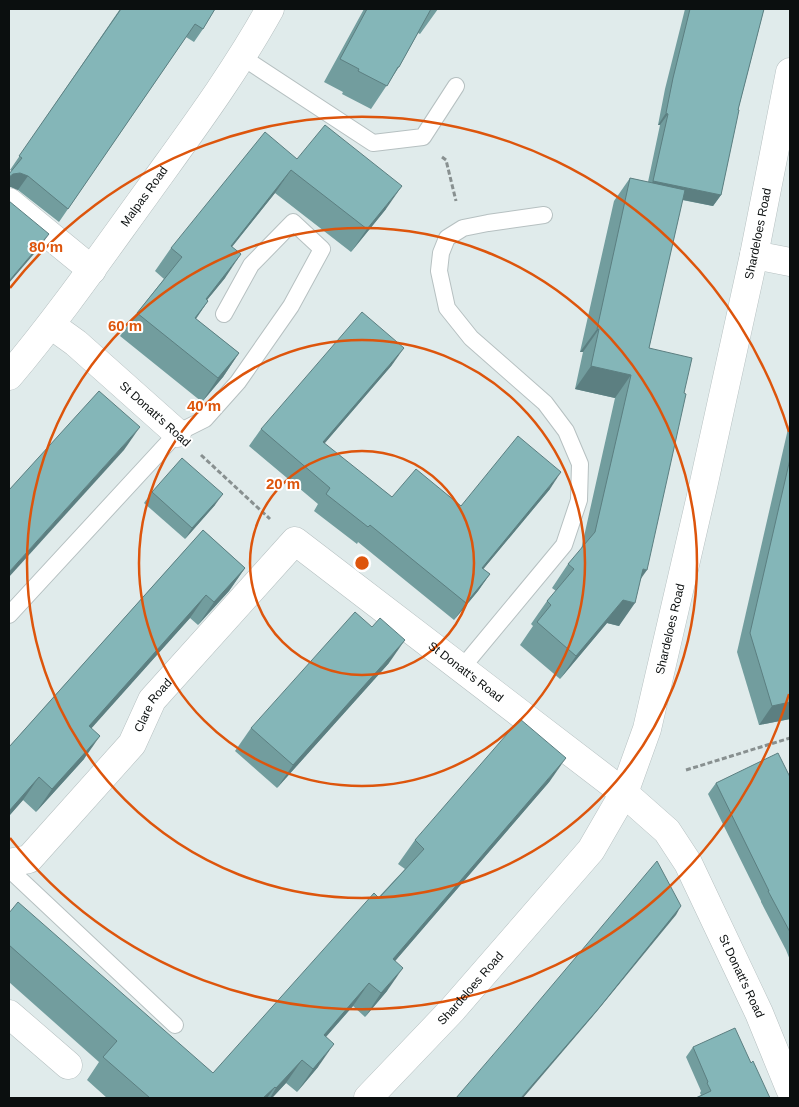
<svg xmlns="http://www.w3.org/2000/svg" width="799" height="1107" font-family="Arial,sans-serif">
<rect width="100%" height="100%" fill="#e0ebeb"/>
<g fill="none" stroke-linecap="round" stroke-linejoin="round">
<defs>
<g id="service">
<polyline points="242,57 373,143 423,137 456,86"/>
<polyline points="9,615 177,433 205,419 238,382 291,306 322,249 293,222 251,265 224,314"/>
<polyline points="461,669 564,545 579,500 580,464 566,431 545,403 471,338 447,308 439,271 441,253 447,238 463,228 488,223 544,215"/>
<polyline points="9,869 175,1025"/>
</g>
<g id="minor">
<polyline points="9,202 92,270"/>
<polyline points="754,255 790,262"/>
<polyline points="51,325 76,343 177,433"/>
<path id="s1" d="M9,863L29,859L132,744L152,700L295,541L624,793L667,831L688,863L759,1013L790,1089"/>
<polyline points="9,1014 68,1065"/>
</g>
<g id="tertiary">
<path id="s2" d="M368,1098L452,1010L591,850L624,793L647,729L703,487L754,255L790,72"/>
</g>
<g id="secondary">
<path id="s3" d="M9,376C58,318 101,256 146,194C189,134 234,74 270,9"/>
</g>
</defs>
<use href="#service" stroke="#b6c0c1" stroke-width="18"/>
<use href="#minor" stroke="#b6c0c1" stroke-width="29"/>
<use href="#tertiary" stroke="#b6c0c1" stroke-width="29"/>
<use href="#secondary" stroke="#b6c0c1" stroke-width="29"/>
<g stroke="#889090" stroke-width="3" stroke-dasharray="5 2.5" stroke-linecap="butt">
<polyline points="442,157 446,160 456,201"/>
<polyline points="201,455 270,519"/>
<polyline points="686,770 790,738"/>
</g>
<use href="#service" stroke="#fff" stroke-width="16"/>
<use href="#minor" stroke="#fff" stroke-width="28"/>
<use href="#tertiary" stroke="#fff" stroke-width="28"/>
<use href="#secondary" stroke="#fff" stroke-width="28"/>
</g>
<g fill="#729d9e">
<polygon points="120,9 215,9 203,29 194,42 186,37 59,222 18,190 11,187 12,171 10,170"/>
<polygon points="364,9 438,9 420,34 418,33 399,67 371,109 342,94 343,92 324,82"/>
<polygon points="685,9 764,9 738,110 721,195 713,206 682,200 649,348 641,579 619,626 607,623 560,679 520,645 533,626 531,624 547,601 556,591 552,588 568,564 581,550 615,398 575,389 583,352 580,352 614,201 630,178 648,182 660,125 658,125 665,89"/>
<polygon points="297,159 386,209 351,252 275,193 232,247 225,278 207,300 208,301 196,319 239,353 223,377 202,402 120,336 137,313 164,279 155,271 171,248"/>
<polygon points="392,365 324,444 392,497 461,506 550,489 483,569 490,574 478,591 454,620 358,542 357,544 314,511 318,504 249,446 261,429"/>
<polygon points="790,420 790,719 759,725 737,652"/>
<polygon points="152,492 215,505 185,539 144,503"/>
<polygon points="203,530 245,568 229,591 198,625 190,618 91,728 84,759 36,812 23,800 9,816 9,747"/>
<polygon points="389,663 277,788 235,751 251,728"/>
<polygon points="790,777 790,960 786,950 761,902 761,901 708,794 716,783"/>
<polygon points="550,781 395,961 387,991 365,1017 353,1006 326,1037 318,1067 297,1092 286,1083 272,1098 107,1098 87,1080 99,1062 9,982 9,913 213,1073 405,869 398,864 415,840"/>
<polygon points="693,1047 751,1063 770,1098 695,1098 701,1095 700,1093 701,1091 686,1057"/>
</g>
<g fill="#5c7f81">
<polygon points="666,113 668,114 660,125 658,125"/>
<polygon points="291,170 275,193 214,269 231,246"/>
<polygon points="20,173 28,176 18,190 11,187 9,187 9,177 13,174"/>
<polygon points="653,181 721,195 713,206 645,192"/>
<polygon points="402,186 386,209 351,252 367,229"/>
<polygon points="49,234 40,247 9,283 9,281"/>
<polygon points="241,254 225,278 189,322 206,299"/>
<polygon points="208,301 192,324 195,318"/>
<polygon points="597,329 599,329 583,352 580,352"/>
<polygon points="404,348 392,365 311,459 323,442"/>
<polygon points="239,353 223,377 202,402 218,378"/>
<polygon points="591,366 631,375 615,398 575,389"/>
<polygon points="140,427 124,450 9,577 9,572"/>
<polygon points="561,472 550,489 470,585 482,568"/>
<polygon points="223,494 215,505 185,539 192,528"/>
<polygon points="245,568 229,591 198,625 214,602"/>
<polygon points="643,569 647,570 631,593"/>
<polygon points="490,574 478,591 454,620 466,603"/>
<polygon points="206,595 190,618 73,749 89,726"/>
<polygon points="623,600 635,603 619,626 607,623 560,679 576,656"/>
<polygon points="405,640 389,663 277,788 293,765"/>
<polygon points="790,702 790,719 759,725 772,706"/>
<polygon points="100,736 84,759 36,812 52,789"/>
<polygon points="566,758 550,781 377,982 393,959"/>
<polygon points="39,777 23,800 9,816 9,811"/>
<polygon points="681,906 676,915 593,1016 523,1098 521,1098"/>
<polygon points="403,968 387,991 365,1017 381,993"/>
<polygon points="369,983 353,1006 307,1058 324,1035"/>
<polygon points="334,1044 318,1067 297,1092 313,1069"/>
<polygon points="302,1060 286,1083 272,1098 270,1098 276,1088"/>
<polygon points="275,1087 267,1098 263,1098"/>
</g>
<g fill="#84b6b8" stroke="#5c7f81">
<polygon points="121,9 215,9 203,29 195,24 68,209 28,176 20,173 13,174 9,177 9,174 22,158 19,156"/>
<polygon points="367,9 431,9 399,67 398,67 387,86 358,71 359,69 340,59"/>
<polygon points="690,9 764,9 738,110 739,110 721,195 653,181 668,114 666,113 673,78"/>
<polygon points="325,125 402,186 367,229 291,170 231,246 241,254 206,299 208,301 195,318 239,353 218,378 137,313 182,257 171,248 265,132 297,159"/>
<polygon points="630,178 685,190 649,348 692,358 684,393 686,394 647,570 643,569 635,603 623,600 576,656 537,622 551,605 547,601 574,569 568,564 595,532 631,375 591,366 599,329 597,329"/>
<polygon points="9,201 49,234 9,281"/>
<polygon points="362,312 404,348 323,442 392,497 416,469 461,506 518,436 561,472 482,568 490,574 466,603 370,525 368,527 326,494 330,488 261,429"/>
<polygon points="99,391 140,427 9,572 9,490"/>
<polygon points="182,458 223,494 192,528 152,492"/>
<polygon points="790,459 790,702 772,706 750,633"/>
<polygon points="203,530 245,568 214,602 206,595 89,726 100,736 52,789 39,777 9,811 9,747"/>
<polygon points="355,612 372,627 380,618 405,640 293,765 251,728"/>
<polygon points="520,719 566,758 393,959 403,968 381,993 369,983 324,1035 334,1044 313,1069 302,1060 276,1088 275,1087 263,1098 150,1098 103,1057 117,1041 9,945 9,913 18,902 213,1073 374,893 379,898 424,849 415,840"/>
<polygon points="778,753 790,777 790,932 768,891 769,891 716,783"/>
<polygon points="657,861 681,906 599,1008 521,1098 456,1098 517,1027"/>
<polygon points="735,1028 751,1063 753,1061 770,1098 696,1098 711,1091 707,1083 708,1082 693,1047"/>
</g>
<g fill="none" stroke="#dd550c" stroke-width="2.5">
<circle cx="362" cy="563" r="112"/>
<circle cx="362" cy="563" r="223"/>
<circle cx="362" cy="563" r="335"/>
<path d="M789 694A447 447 0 0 1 10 838M10 288A447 447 0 0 1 789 432"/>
</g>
<g text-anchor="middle" stroke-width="4" stroke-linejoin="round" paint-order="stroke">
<g font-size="12" fill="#0b0f0f" stroke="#fff">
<text dy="4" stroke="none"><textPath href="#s3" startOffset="225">Malpas Road</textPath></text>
<text dy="4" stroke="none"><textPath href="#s2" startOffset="975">Shardeloes Road</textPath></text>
<text transform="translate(155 414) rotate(42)" y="4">St Donatt's Road</text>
<text dy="4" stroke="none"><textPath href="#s2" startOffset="570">Shardeloes Road</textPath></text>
<text dy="4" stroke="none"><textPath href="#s1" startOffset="652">St Donatt's Road</textPath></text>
<text dy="4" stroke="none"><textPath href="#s1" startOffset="219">Clare Road</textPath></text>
<text dy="4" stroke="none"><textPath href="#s1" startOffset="1072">St Donatt's Road</textPath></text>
<text dy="4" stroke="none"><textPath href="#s2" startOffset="150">Shardeloes Road</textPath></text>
</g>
</g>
<circle cx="362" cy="563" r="8" fill="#dd550c" stroke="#fff" stroke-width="2.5"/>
<g font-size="15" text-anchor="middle" font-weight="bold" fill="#dd550c" stroke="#fff" stroke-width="4" stroke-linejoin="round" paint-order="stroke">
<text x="46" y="252">80 m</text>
<text x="125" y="331">60 m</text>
<text x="204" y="411">40 m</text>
<text x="283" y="489">20 m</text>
</g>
<rect width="799" height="1107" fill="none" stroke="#0b0f0f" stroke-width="20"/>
</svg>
